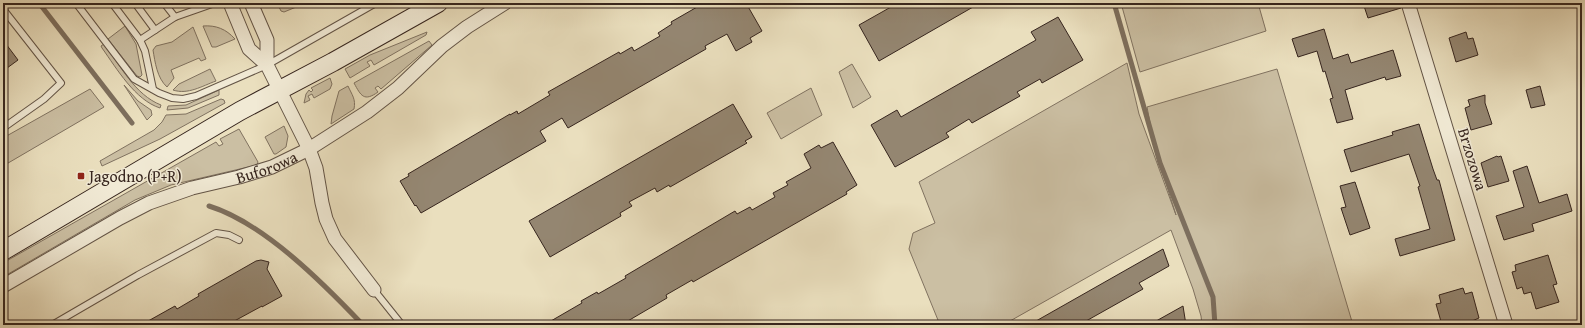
<svg xmlns="http://www.w3.org/2000/svg" width="1585" height="328" font-family="'Gentium Book Plus',serif">
<rect width="100%" height="100%" fill="#eadfbe"/>
<filter id="stains"><feTurbulence type="fractalNoise" baseFrequency=".005" numOctaves="4"/><feColorMatrix values="0 0 0 0 .2 0 0 0 0 .09 0 0 0 0 .02 0 0 0 .5 -.17"/></filter>
<radialGradient id="worn" r=".72"><stop offset=".6" stop-color="#630" stop-opacity="0"/><stop offset="1" stop-color="#630" stop-opacity=".3"/></radialGradient>
<g fill="#cbbfa3" stroke="#807260">
<polygon points="277,3 306,3 284,12 281,11"/>
<polygon points="1121,3 1258,3 1266,31 1140,72"/>
<polygon points="125,26 136,44 142,75 140,77 137,76 108,39"/>
<path d="M203,26C216,25 226,29 235,39L216,47H212Z"/>
<path d="M193,27L206,59L201,61L199,58L171,70L174,78L167,87C157,78 155,62 153,50L156,46L172,42Z"/>
<polygon points="427,32 426,35 374,65 371,60 367,62 370,66 350,78 345,69 370,55"/>
<path d="M429,41L432,45L381,89L378,86L375,88L378,92C364,102 361,96 354,83Z"/>
<path d="M104,44C120,65 135,95 161,105L160,108C135,100 117,69 102,48L101,46Z"/>
<polygon points="1127,63 1139,114 1176,215 1155,149 1147,107 1277,69 1353,325 1202,325 1201,316 1193,289 1171,230 1003,325 940,325 909,249 913,233 935,223 919,182"/>
<polygon points="852,64 871,97 853,108 839,72"/>
<path d="M210,69L216,81C202,86 188,95 173,90L179,84Z"/>
<polygon points="330,78 332,84 330,89 314,98 312,94 308,96 310,100 304,103 306,94 309,90 311,92 313,90 311,88"/>
<polygon points="124,85 138,101 151,110 152,115 147,120"/>
<path d="M348,86C352,95 356,99 354,109L331,124L332,116L339,91Z"/>
<polygon points="811,88 822,115 781,139 767,113"/>
<polygon points="90,89 104,107 3,166 3,138"/>
<polygon points="219,90 219,95 188,108 167,110 168,106 186,105"/>
<polygon points="221,99 224,100 225,103 160,139 102,166 100,161 154,130 162,122 166,115 186,114"/>
<polygon points="284,126 288,136 286,147 276,154 274,154 265,137"/>
<polygon points="239,129 258,162 257,165 171,185 135,200 3,277 3,263 216,142 219,146 223,144 220,139"/>
</g>
<g fill="none" stroke-linecap="round" stroke-linejoin="round">
<g stroke="#7d6f5e" stroke-width="5">
<polyline points="39,3 132,123"/>
<polyline points="1114,3 1160,163 1213,297 1215,325"/>
<path d="M209,206C264,223 324,284 363,325"/>
</g>
</g>
<g fill="#948671" stroke="#36251e">
<polygon points="704,3 746,3 762,31 750,38 752,42 736,51 727,34 705,46 706,49 568,128 562,118 540,131 546,141 421,213 416,205 415,206 400,181 409,176 408,174 510,114 510,115 517,111 518,114 550,95 548,92 619,52 620,54 632,47 634,51 660,36 658,33 672,24 671,22"/>
<polygon points="898,3 980,3 879,61 859,25"/>
<polygon points="1363,3 1400,3 1401,8 1368,18"/>
<polygon points="1058,17 1083,60 1042,83 1040,79 1017,92 1020,96 972,123 969,119 946,133 949,137 895,167 871,125 897,110 901,117 1036,40 1031,32"/>
<polygon points="1324,29 1333,59 1348,54 1351,63 1393,50 1401,76 1386,80 1385,77 1345,90 1353,119 1337,123 1330,99 1333,98 1325,71 1323,72 1317,51 1298,57 1292,39"/>
<polygon points="1466,32 1468,39 1473,38 1478,55 1456,62 1449,38"/>
<polygon points="3,40 18,60 3,71"/>
<polygon points="1540,86 1545,105 1531,108 1526,90"/>
<polygon points="1485,95 1485,103 1492,124 1471,130 1465,108 1470,106 1468,100"/>
<polygon points="733,104 752,137 745,141 747,143 670,187 669,185 657,192 655,188 629,202 632,206 620,213 621,216 550,257 529,221"/>
<polygon points="1419,124 1433,169 1437,180 1439,180 1455,240 1400,256 1395,239 1430,229 1418,187 1420,186 1409,154 1351,172 1344,150 1393,135 1392,132"/>
<polygon points="833,142 857,185 846,192 847,194 693,282 692,280 666,295 667,298 621,325 544,325 582,303 581,301 597,292 598,294 626,278 625,276 735,211 737,214 750,207 752,210 775,197 773,193 788,185 786,182 811,168 804,154 819,145 821,148"/>
<polygon points="1497,156 1498,157 1501,156 1509,181 1488,187 1481,163"/>
<polygon points="1527,166 1539,203 1567,194 1572,211 1532,224 1534,231 1504,240 1496,216 1524,207 1513,171"/>
<polygon points="1355,182 1370,228 1350,235 1341,208 1346,207 1340,186"/>
<polygon points="1163,249 1169,266 1139,283 1143,289 1079,325 1029,325"/>
<polygon points="1548,255 1557,284 1553,285 1559,302 1536,309 1531,292 1524,294 1522,287 1517,289 1512,272 1516,271 1515,265"/>
<polygon points="261,260 269,262 267,269 282,296 262,307 262,306 227,325 141,325 175,306 177,309 199,296 198,294 256,261"/>
<polygon points="1463,288 1465,294 1472,292 1479,318 1472,321 1474,325 1442,325 1436,304 1441,303 1439,295"/>
<polygon points="1183,306 1186,325 1149,325"/>
</g>
<g fill="none" stroke-linecap="round" stroke-linejoin="round">
<defs>
<g id="lane">
<polyline points="76,3 134,79 159,93 172,98 183,99 196,96 267,65 376,3"/>
<polyline points="112,3 140,40 145,51 153,89"/>
<polyline points="135,3 155,30"/>
<polyline points="164,3 175,17"/>
<polyline points="3,9 61,83 44,99 3,128"/>
<polyline points="140,40 175,17 215,3"/>
<polyline points="374,290 402,325"/>
<polyline points="52,325 138,275 216,233 229,235 239,240"/>
</g>
<g id="street">
<polyline points="230,3 249,49 267,65 309,149 316,168 322,203 326,219 335,239 374,290"/>
<polyline points="251,3 267,40 267,65"/>
<polyline points="1408,3 1506,325"/>
<path id="s1" d="M3,286L120,218L149,203L192,188L239,177L272,167L309,149L367,112L398,88L442,46L467,27L505,3"/>
</g>
<polyline id="secondary" points="3,251 240,111 333,62 438,3"/>
</defs>
<use href="#lane" stroke="#635446" stroke-width="8"/>
<use href="#street" stroke="#635446" stroke-width="15"/>
<use href="#secondary" stroke="#36251e" stroke-width="20"/>
<use href="#lane" stroke="#f1ead5" stroke-width="6"/>
<use href="#street" stroke="#f1ead5" stroke-width="13"/>
<use href="#secondary" stroke="#f1ead5" stroke-width="18"/>
</g>
<rect fill="#8f2418" stroke="#f1ead5" stroke-width="1.5" x="77" y="172" width="8" height="8" rx="2"/>
<g text-anchor="middle" stroke-width="3" stroke-linejoin="round" paint-order="stroke">
<g font-size="16" fill="#36251e" stroke="#f1ead5">
<text transform="translate(1473 159) rotate(73)" y="6">Brzozowa</text>
<text dy="6" stroke="none"><textPath href="#s1" startOffset="291">Buforowa</textPath></text>
</g>
<g font-size="16" fill="#36251e" stroke="#f1ead5" text-anchor="start">
<text x="89" y="182">Jagodno (P+R)</text>
</g>
</g>
<rect width="1585" height="328" fill="none" stroke="#eadfbe" stroke-width="16"/>
<rect x="4" y="4" width="1577" height="320" fill="none" stroke="#36251e" stroke-width="2"/>
<rect x="8" y="8" width="1569" height="312" fill="none" stroke="#36251e"/>
<rect width="100%" height="100%" filter="url(#stains)"/>
<rect width="100%" height="100%" fill="url(#worn)"/>
</svg>
